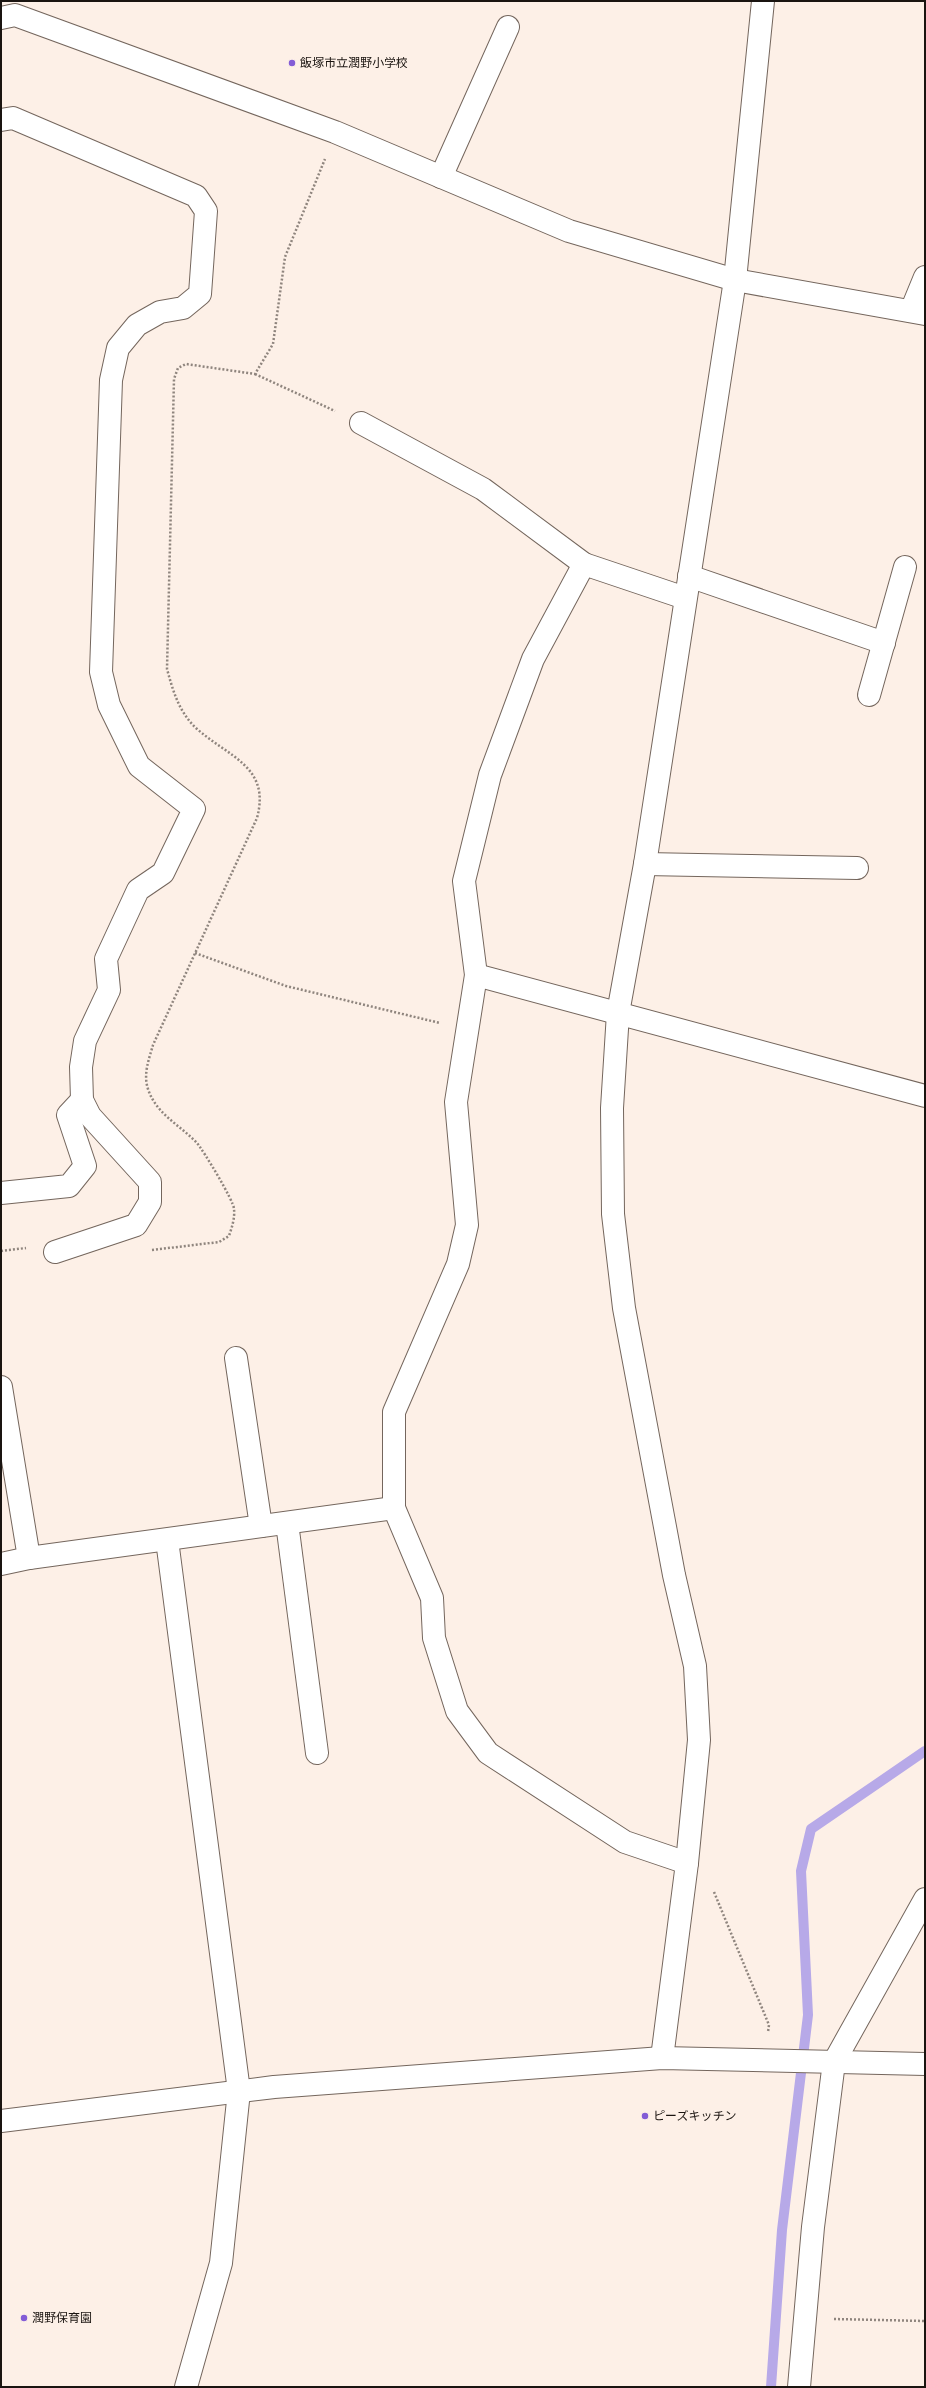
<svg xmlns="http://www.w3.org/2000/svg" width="926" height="2388" font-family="'Asap Condensed','Noto Sans JP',sans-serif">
<rect width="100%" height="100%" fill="#fdf0e7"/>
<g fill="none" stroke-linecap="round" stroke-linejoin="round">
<polyline stroke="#b7a9e8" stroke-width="10" points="771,2387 782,2230 808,2015 801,1871 811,1829 925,1751"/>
<defs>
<g id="minor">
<polyline points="1,18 15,15 335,132 569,231 735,280 925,314"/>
<polyline points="1,120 13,118 196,196 206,211 200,294 183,308 160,312 137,325 118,348 111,380 101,672 109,705 139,766 194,809 163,873 138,890 106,959 109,990 85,1041 81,1067 82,1100 90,1116 150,1182 150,1202 136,1225 55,1252"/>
<polyline points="441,177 508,27"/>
<polyline points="911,311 925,277"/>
<polyline points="361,423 483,489 584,564"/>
<polyline points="689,576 884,643"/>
<polyline points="685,598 584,564 533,659 490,775 464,881 476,975 456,1102 467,1225 458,1264 394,1412 394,1508 432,1598 434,1638 457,1711 488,1753 625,1842 687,1863"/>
<polyline points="869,695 905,567"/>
<polyline points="645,864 857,868"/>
<polyline points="476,975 925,1096"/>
<polyline points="1,1193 69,1186 85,1166 68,1115 82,1100"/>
<polyline points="236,1358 261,1526"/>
<polyline points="1,1387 29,1558 394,1508"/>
<polyline points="287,1523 317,1753"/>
<polyline points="167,1540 239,2091 221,2263 186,2387"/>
<polyline points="1,1564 29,1558"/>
<polyline points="662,2058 687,1863 699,1740 695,1666 674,1575 624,1308 613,1214 612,1108 618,1013 645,864 735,280 763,1"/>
<polyline points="1,2121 274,2087 662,2058 925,2064"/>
<polyline points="799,2387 813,2227 834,2062 925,1899"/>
</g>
</defs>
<use href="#minor" stroke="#74665d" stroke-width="24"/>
<g stroke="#8f857e" stroke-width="2.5" stroke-dasharray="2 2" stroke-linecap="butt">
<polyline points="255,374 335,411"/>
<polyline points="195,953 286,986 440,1023"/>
<path d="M152,1250L219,1242L229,1236C232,1227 235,1218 234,1209C234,1201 203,1150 197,1143C180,1125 156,1114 148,1089C143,1074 149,1059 153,1045L257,818C271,766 228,757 196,728C179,712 173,691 167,669L174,379L178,368L186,364L255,374L273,344L285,257L325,159"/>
<polyline points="1,1251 26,1248"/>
<polyline points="714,1892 769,2025 768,2032"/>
<polyline points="834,2319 925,2321"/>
</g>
<use href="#minor" stroke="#fff" stroke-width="22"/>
</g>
<g fill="#835cd6" stroke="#fdf0e7" stroke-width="1.5">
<circle cx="292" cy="63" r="4"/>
<circle cx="645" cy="2116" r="4"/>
<circle cx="24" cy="2318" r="4"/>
</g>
<g text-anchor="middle" stroke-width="3" stroke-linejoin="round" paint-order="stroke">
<g font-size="12" fill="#1a1410" stroke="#fdf0e7" text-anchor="start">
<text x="300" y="67">飯塚市立潤野小学校</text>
<text x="653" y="2120">ピーズキッチン</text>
<text x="32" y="2322">潤野保育園</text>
</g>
</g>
<rect width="926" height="2388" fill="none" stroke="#1a1410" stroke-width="4"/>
</svg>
